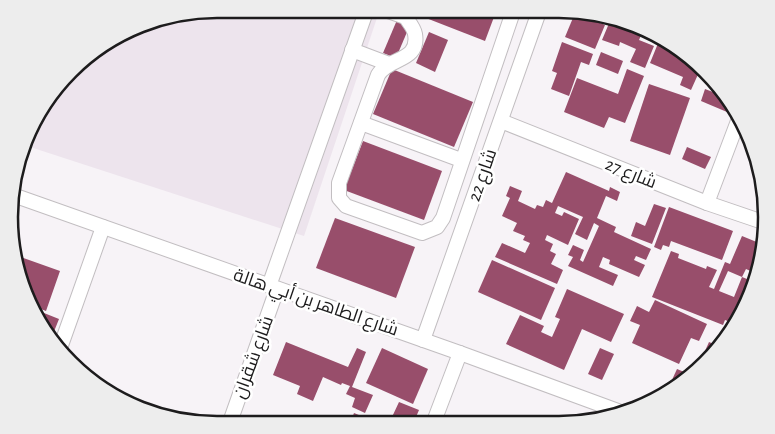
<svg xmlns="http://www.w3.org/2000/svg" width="775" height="434" font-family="'Alegreya Sans',Cairo,sans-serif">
<rect width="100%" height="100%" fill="#f7f3f7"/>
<polygon fill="#ede4ed" points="217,9 380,9 304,236 24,145 44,101 90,52 150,20"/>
<g fill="#984e6b">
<polygon points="409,9 497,9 485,41 408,11"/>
<polygon points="575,13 605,25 595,49 565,37"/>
<polygon points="397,20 410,25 396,58 383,53"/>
<polygon points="610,21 643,31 639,40 654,46 645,68 630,62 636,49 620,42 619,46 602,40"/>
<polygon points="429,32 448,40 435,72 416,63"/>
<polygon points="661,36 700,70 691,90 680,85 683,77 650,63"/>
<polygon points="562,42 593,54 589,65 581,62 569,96 551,89 557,73 552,71"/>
<polygon points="601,52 623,61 618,74 596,65"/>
<polygon points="392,69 473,102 454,147 373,114"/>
<polygon points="627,69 644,76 625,123 609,117 604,128 564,112 577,78 618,94"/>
<polygon points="649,84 690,98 670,155 630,141"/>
<polygon points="705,89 726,97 731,105 727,112 701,101"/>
<polygon points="363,141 442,171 424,220 344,190"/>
<polygon points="687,147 711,157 705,169 682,159"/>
<polygon points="566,172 609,191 610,187 620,192 617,201 606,196 597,218 616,227 614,232 651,249 646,260 636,256 634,260 645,265 639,277 609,264 610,260 603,257 599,267 618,275 613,286 568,266 573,257 568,255 573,245 584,250 580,260 583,262 599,226 594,223 587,240 575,234 583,217 558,206 555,213 562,216 564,212 579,219 568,245 547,235 545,240 553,244 550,251 556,254 551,264 563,270 557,284 495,257 502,243 525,253 530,243 523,240 525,236 513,231 517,223 502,216 510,198 506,196 510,186 522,191 518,201 535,209 537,205 543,207 546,200 552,203"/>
<polygon points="654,204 666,208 652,244 631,236 636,222 645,226"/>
<polygon points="669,207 733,231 722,260 671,241 669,247 663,245 661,250 654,247"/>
<polygon points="335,218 415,247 396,298 316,268"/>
<polygon points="742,236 764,245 755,273 746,269 742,277 728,271 719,291 734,297 742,277 752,281 738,321 730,330 733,323 725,320 723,325 652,297 671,251 679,254 678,258 706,269 707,266 717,270 709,287 714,289 725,262 730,264"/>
<polygon points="15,255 60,271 46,311 33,306 35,299 24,295"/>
<polygon points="492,260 555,288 541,320 478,292"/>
<polygon points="567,289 624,314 611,342 582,329 564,370 506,344 520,315 544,326 541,332 552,337 560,319 555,317"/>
<polygon points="655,300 707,324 699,341 691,338 679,364 632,343 640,325 630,321 637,306 649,312"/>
<polygon points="39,311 59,319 51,339 37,316"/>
<polygon points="286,342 348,367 357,348 366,352 352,387 373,395 365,413 352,407 355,398 346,394 350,386 342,383 341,385 323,377 313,401 297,394 300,386 273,375"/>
<polygon points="709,342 716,345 701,360"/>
<polygon points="382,348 428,369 413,404 366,383"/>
<polygon points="600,348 614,354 602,380 588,374"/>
<polygon points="677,369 689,374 673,390 666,393"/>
<polygon points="399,402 419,410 413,424 403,424 404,422 392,417"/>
<polygon points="354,413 381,424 350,424"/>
</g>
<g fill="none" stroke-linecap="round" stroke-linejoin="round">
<defs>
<g id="street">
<polyline points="382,9 405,17"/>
<path d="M402,9C404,19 413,24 415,34C420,62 388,57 378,75L339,183V198L346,206L422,233L437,227L443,218L514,9"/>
<polyline points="352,50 389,64"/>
<polyline points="501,121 707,203 763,222"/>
<polyline points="361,123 461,160"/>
<polyline points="13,195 460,353 618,411"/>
<polyline points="707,203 738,121"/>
<polyline points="269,286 367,9"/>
<polyline points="423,340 540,9"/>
<polyline points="59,351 103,227"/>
<polyline points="433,424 460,353"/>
<polyline points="229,425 277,289"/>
</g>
</defs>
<use href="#street" stroke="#c2bec1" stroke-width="16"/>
<use href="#street" stroke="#fff" stroke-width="14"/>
</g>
<g text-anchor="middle" stroke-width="5" stroke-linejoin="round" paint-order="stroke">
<g font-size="18" fill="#1d1c1d" stroke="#fff">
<text transform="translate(631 173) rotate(22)" y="6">شارع 27</text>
<text transform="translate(482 175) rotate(-71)" y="6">شارع 22</text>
<text transform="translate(316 302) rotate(19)" y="6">شارع الطاهر بن أبي هالة</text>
<text transform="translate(253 357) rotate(-70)" y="6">شارع شقران</text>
</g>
</g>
<path d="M0 0H775V434H0ZM217 18H559A199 199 0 0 1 758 217V217A199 199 0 0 1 559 416H217A199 199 0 0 1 18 217V217A199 199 0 0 1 217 18Z" fill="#ededed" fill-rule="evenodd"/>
<path fill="none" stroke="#1d1c1d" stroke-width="2.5" d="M217 18H559A199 199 0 0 1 758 217V217A199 199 0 0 1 559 416H217A199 199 0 0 1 18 217V217A199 199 0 0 1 217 18Z"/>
</svg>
